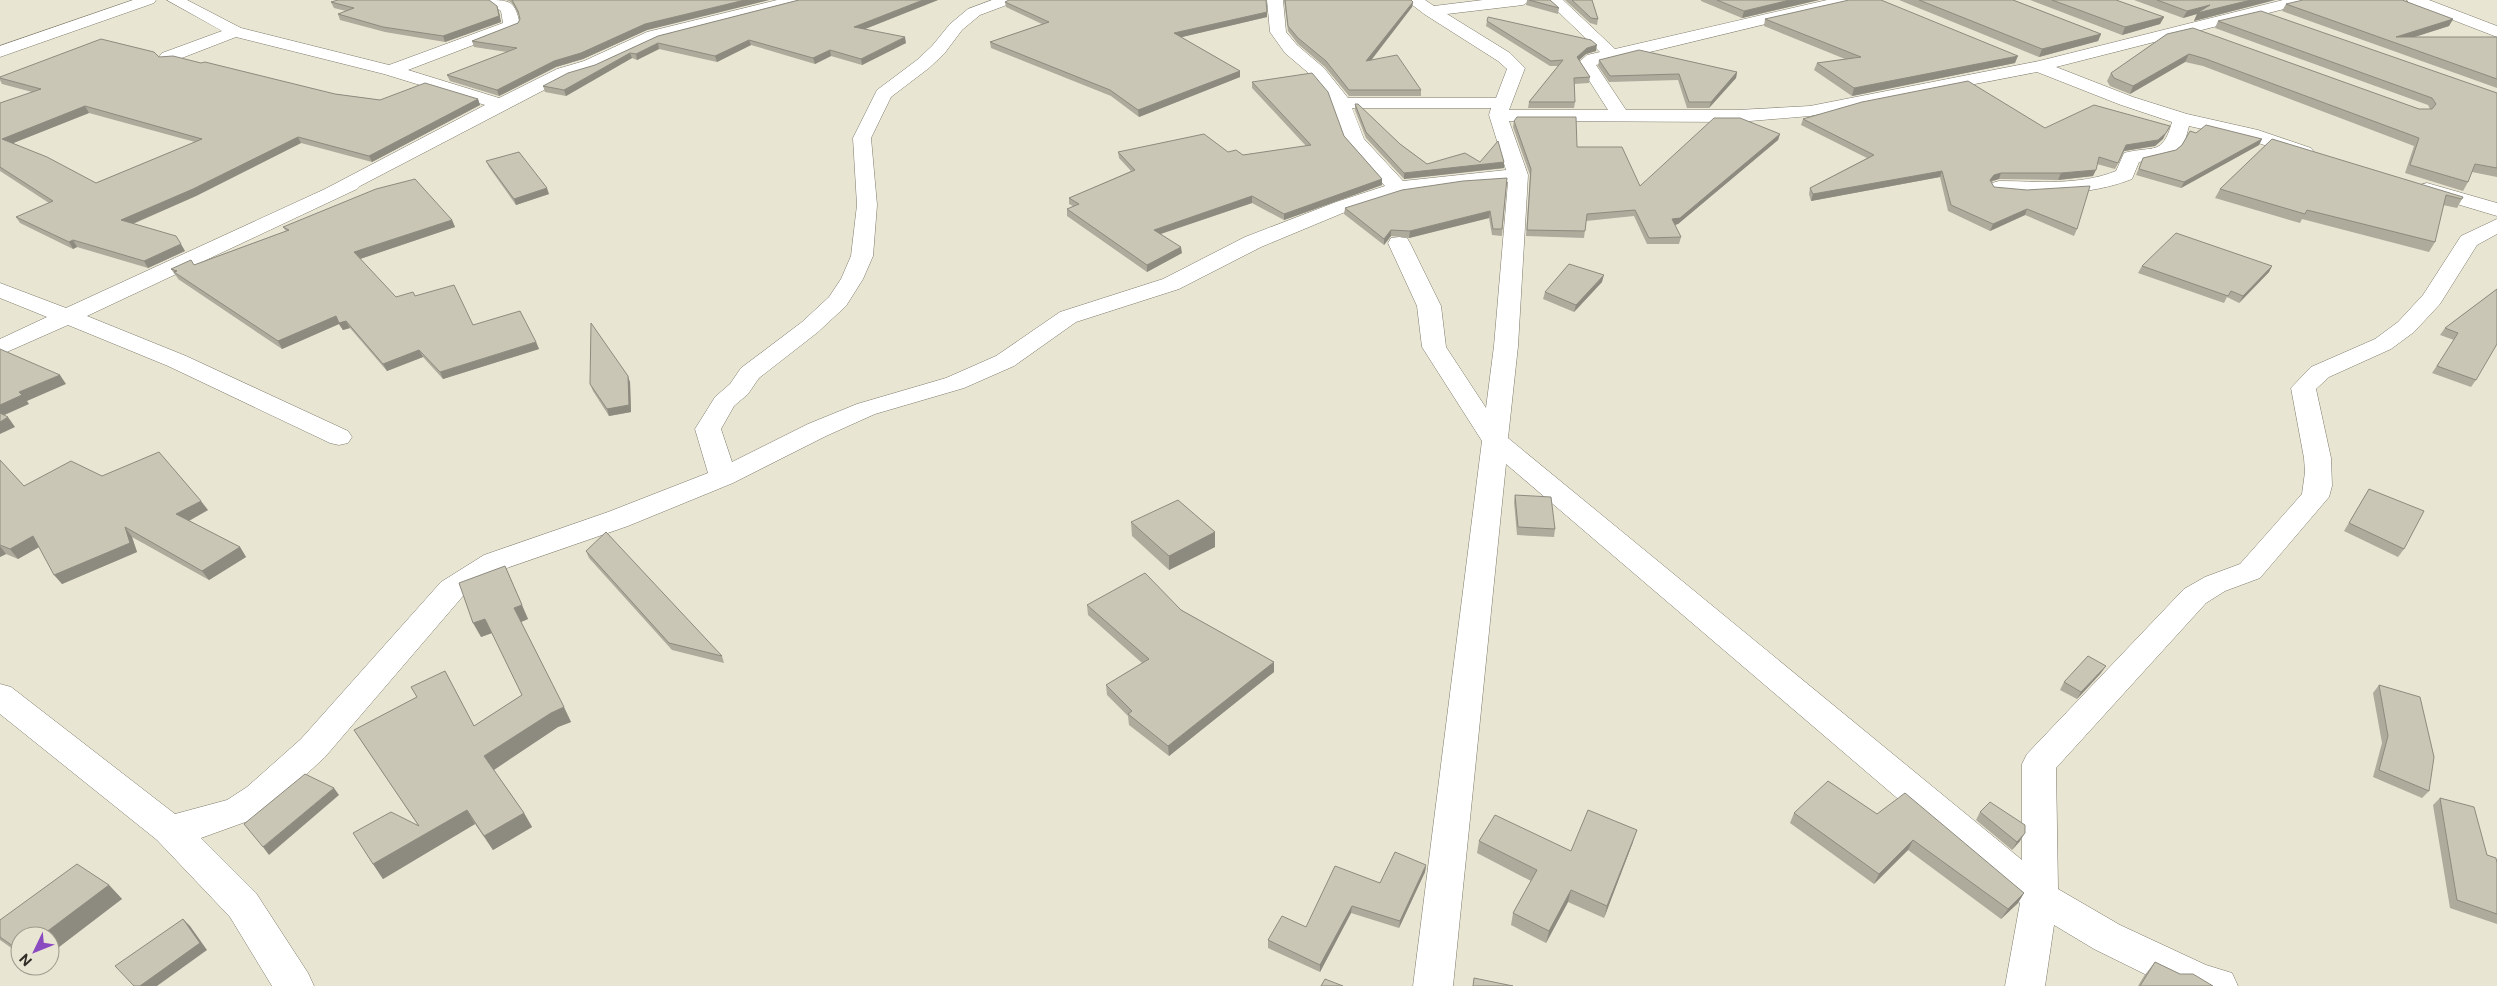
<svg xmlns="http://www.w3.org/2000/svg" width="2497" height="986" font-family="'Public Sans',sans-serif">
<rect width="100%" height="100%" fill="#e9e5d3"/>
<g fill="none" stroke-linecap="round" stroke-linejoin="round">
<defs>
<g id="street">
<path d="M167,0H187L241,28L389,65L503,23L501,11L487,0C511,0 515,1 520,25L518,28L408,70L499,98L557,69L584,61L647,32L777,0H804L802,3L659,40L596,69L569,77L360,186L357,189L87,316L186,356L348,431L352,437L348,443L339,445L330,443L168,366L68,325L0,355V339L47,317L0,298V283L66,308L325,189L485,105L384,74L236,37L174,61H162L159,57L162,53L222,31Z"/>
<path d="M992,0H1014L1012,3L980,15L962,30L944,54L929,68L891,97L871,138L877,205L873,256L863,279L846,306L818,332L759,378L748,394L734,406L721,429L732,462L808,424L857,404L946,378L996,356L1060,312L1163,279L1245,237L1336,202L1385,186L1345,141L1329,97L1312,76L1285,53L1270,32L1267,0H1283L1286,32L1297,45L1324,68L1348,98H1496L1507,69L1498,61L1424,14L1406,0H1425L1434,6L1483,0H1531L1523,5L1447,14L1510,53L1525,68L1509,110H1608L1578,63L1587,55L1600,52L1546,0H1563L1615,49L1827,0H1855L1853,3L1596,65L1626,110H1738L1810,106L2039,61L2283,0H2310L2308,3L2056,67L2133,97L2187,114L2258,130L2311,148L2314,152L2311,156L2304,158L2246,139L2189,126L2185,141L2173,155L2139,162L2132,179C2089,196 2044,194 1999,193L1992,191L1989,187L1992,183L1999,181C2038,181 2079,186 2116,171L2124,153C2154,145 2162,157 2172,122L2121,105L2037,72L1810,116L1738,122L1509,121L1528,175L1518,346L1508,438L2022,860V764L2027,754L2184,589L2205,577L2240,564L2302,494L2305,472L2304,458L2291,388L2311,367L2375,339L2398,322L2423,295L2461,236L2497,219V234L2477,245L2440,304L2414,332L2391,349L2329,377L2316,389L2331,458L2332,486L2329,497L2260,578L2225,591L2206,603L2056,768L2058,889L2120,925L2206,965L2232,973L2238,986H2169L2094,949L2054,925L2045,986H2005L2020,903L1506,464L1453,986H1413L1482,441L1422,347L1417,306L1388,243L1391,238L1399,237L1407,238L1410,243L1441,306L1446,347L1486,408L1494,346L1508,182L1462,185L1401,194L1350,210L1261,247L1179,289L1076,322L1014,366L964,388L875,414L826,436L733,483L628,526L504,569L463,596L325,757L271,807L251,820L201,838L256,893L308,973L314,986H272L230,917L157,840L0,714V684L11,687L175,814L227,800L247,787L301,739L441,582L484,555L608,512L708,473L695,429L715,397L730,384L741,368L802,322L829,297L841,279L851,256L857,205L853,138L877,90L917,60L932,46L950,24L968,9ZM1352,108H1491L1489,115L1506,170L1403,181L1364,139Z"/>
<polygon points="2427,183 2497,203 2497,216 2420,193 2417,189 2420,185"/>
</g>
<g id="secondary">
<polygon points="133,0 156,0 154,3 0,57 0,46"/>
<polygon points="2407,0 2429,0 2497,26 2497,37 2409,3"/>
</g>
</defs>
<use href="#street" stroke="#7d7a6a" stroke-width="1"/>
<use href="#secondary" stroke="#7d7a6a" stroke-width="1"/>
<use href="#street" fill="#fff" fill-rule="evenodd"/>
<use href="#secondary" fill="#fff" fill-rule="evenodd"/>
</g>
<g fill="#aeaa9c" fill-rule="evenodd">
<polygon points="506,0 769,0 647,30 583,59 556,67 499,96 450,81 447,75 507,52 474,47 472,41 518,23 520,19 519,15 511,2"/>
<polygon points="798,0 938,0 865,29 906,43 862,65 831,56 815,64 751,45 717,62 659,49 637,60 632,58 566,96 545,92 543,86 595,65 658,36"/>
<polygon points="1284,0 1411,0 1413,2 1412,7 1371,60 1421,90 1421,96 1349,96 1325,67 1298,44 1288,31"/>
<polygon points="1527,0 1550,0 1559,8 1558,14 1526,5"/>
<polygon points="1565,0 1592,0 1598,19 1597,25 1590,23"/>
<polygon points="1701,0 1819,0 1742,18 1701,1"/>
<polygon points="1899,0 2013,0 2101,34 2098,41 2039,57"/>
<polygon points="2030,0 2116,0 2164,17 2160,24 2122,35"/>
<polygon points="2134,0 2275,0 2194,21 2197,14 2183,18"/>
<polygon points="331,2 497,6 499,12 501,22 445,42 385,32 340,20 338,14 346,11 334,8"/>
<polygon points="1005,2 1267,17 1181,37 1240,71 1240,77 1139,117 1111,96 991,48 990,42 1042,24 1006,7"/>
<polygon points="2286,4 2453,19 2449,26 2415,37 2497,37 2497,88 2282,11"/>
<polygon points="1765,19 2015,63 1852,96 1814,70 1817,63 1845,59 1764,26"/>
<polygon points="1487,21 1596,51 1586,54 1579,60 1590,77 1589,83 1574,84 1575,102 1574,108 1528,108 1529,102 1558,66 1550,66 1486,26"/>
<polygon points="2218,21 2497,93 2497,177 2472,172 2468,182 2463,191 2405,173 2414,146 2203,66 2185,62 2130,94 2110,86 2107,81 2111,73 2167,34 2419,109 2430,109 2428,105 2215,28"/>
<path d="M159,57L335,94L380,100L478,99L480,105L372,162L301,143L196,196L133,224L185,251L148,268L77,247L73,249L20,223L16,217L49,203L0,171V103L32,92L2,84L0,80V77ZM89,113L195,142L96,183L13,143Z"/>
<polygon points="1599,60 1737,72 1736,78 1709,108 1687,108 1678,80 1609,82 1598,66"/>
<polygon points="1252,82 1344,136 1382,179 1382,185 1284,220 1252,203 1161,234 1182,253 1147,272 1067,216 1067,209 1073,206 1069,204 1069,198 1131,171 1119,158 1118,152 1228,152 1243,155 1306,146 1252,88"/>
<polygon points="1355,104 1400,144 1427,164 1480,162 1504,168 1404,179 1366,138 1355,110"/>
<polygon points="1803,119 2045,128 2163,139 2155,146 2124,151 2115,169 2097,164 2093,176 2058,180 1999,179 1991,182 1994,187 2077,229 2074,236 2025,215 1990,231 1948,211 1940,177 1811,201 1809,194 1810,188 1867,158 1801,125"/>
<polygon points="1514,121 1577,147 1640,186 1780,134 1778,140 1678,224 1675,225 1681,237 1679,244 1647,244 1634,216 1586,221 1584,238 1526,236 1530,175 1513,127"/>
<polygon points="2196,133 2262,139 2259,145 2181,188 2136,175 2143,158 2176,150"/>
<polygon points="2272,139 2462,199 2457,208 2443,205 2435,242 2429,252 2302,219 2300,223 2215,198 2220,189"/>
<polygon points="486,161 549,194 516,205 489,167"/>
<polygon points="1507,178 1502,236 1492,235 1489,218 1409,238 1391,236 1384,245 1344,214 1345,208"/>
<polygon points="452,220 455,227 360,259 396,297 415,296 473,325 536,342 539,349 443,379 423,357 387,371 350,328 343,330 339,324 282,349 178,279 177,277 176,276 171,269 194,265 286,231 283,227"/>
<polygon points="2142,266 2272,266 2269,272 2239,303 2227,297 2224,303 2138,273"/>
<polygon points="1602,282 1574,312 1543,299 1545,292"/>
<polygon points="2497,289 2476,380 2471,387 2432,373 2454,340 2440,335 2445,328"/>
<polygon points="630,382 631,412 609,416 593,391 590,384"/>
<polygon points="0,460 24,486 102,476 208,510 189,521 240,547 246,557 209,580 132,537 137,552 62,584 39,547 18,559 6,554 0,557"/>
<polygon points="2369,489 2404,549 2398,557 2344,531"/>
<polygon points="1515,495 1555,529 1554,537 1517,535 1514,502"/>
<polygon points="1131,522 1215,532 1215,547 1169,570 1132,536"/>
<polygon points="586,551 722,656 724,663 672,650 589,558"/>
<polygon points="505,566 528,619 521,622 571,722 558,727 494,770 524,813 532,827 493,850 475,824 383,879 373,864 418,825 354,730 417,697 445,671 474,726 522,695 492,633 481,637"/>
<polygon points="1087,605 1181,610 1274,662 1274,672 1169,756 1129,725 1128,716 1107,695 1106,685 1142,663 1088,615"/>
<polygon points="2101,673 2077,699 2060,690 2064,682"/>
<polygon points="2379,685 2429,791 2422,798 2373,777 2382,743 2373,693"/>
<polygon points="2440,798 2487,855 2497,863 2497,924 2450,908 2433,805"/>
<polygon points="1980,812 2020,841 2012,850 1976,820"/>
<polygon points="1794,813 1877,814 2024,893 2018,903 2001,919 1908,850 1874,884 1790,823"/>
<polygon points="1479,841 1571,851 1633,842 1604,918 1568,902 1546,943 1511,925 1513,913 1531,881 1477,853"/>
<polygon points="1426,865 1425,872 1399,928 1351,913 1320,972 1268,948 1268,940 1306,927 1380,883"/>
<polygon points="109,885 122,899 20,936 20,954 0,940 0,920"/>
<polygon points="2155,962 2180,974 2213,986 2138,986 2144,976"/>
</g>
<g fill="#8d8b7f">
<polygon points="745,0 769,0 647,30 583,59 556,67 499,96 497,90 554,61 645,24"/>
<polygon points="923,0 938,0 855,33 854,27"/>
<polygon points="1790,0 1819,0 1742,18 1744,11"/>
<polygon points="2251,0 2275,0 2194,21 2197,14 2183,18 2187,11 2210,5"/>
<polygon points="1413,2 1412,7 1366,67 1366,61"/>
<polygon points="497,6 499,12 501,22 445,42 443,36"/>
<polygon points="1267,12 1267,17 1174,39 1174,33"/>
<polygon points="2164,17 2160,24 2122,35 2125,27"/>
<polygon points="2453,19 2449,26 2395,43 2396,37"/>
<polygon points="2101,34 2098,41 2039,57 2042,49"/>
<polygon points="905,37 906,43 862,65 861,59"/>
<polygon points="749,40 751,45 717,62 715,56"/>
<polygon points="658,43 659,49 637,60 636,54"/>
<polygon points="1597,45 1596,51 1586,54 1576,63 1577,57 1587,48"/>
<polygon points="830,50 831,56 815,64 813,58"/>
<polygon points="630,53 632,58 566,96 564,90"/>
<polygon points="2189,54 2185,62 2130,94 2133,86"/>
<polygon points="2018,56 2015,63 1852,96 1854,88"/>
<polygon points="1240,71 1240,77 1139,117 1138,110"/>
<polygon points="1737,72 1736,78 1709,108 1711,102"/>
<polygon points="478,99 480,105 372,162 369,156"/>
<polygon points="85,106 89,113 6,146 2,139"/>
<polygon points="2170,126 2163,139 2155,146 2124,151 2115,169 2126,145"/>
<polygon points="1780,134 1778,140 1678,224 1670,226 1672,219"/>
<polygon points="298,137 301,143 196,196 125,227 121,220"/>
<polygon points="2262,139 2259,145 2181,188 2184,182"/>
<polygon points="1504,162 1504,168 1404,179 1404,173"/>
<polygon points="2096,170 2093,176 2058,180 2061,173"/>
<polygon points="1942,171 1940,177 1811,201 1813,194"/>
<polygon points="2001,173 1999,179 1991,181 1988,186 1990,180 1994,175"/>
<polygon points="1382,179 1382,185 1284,220 1284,214"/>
<polygon points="547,188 549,194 516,205 514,199"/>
<polygon points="1252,196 1252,203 1154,236 1154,230"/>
<polygon points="2027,209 2025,215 1990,231 1993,224"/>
<polygon points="1490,211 1489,218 1409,238 1410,231"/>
<polygon points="452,220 455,227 357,260 354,252"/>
<polygon points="1391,230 1391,236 1384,245 1384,239"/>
<polygon points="73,240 77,247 73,249 69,242"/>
<polygon points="181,244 185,251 148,268 144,261"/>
<polygon points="1181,247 1182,253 1147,272 1147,265"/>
<polygon points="2272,266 2269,272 2239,303 2243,296"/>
<polygon points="1604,275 1602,282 1574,312 1576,305"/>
<polygon points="336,316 346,321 350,328 343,330 339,324 282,349 278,341"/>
<polygon points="536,342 539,349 443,379 440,372"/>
<polygon points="419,350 423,357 387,371 383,364"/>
<polygon points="60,375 66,384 27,401 29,404 0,417 0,405 19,392"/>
<polygon points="628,376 630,382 631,412 609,416 607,409"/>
<polygon points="8,417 15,427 0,434 0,422"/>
<polygon points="201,501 208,510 183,524 176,514"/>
<polygon points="125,527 132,537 137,552 62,584 54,575"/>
<polygon points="1215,532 1215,547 1169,570 1169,556"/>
<polygon points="33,536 41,546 18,559 10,549"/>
<polygon points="0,546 6,554 0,557"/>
<polygon points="240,547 246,557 209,580 202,571"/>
<polygon points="505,566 528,619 521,622 514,608"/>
<polygon points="485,619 492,633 481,637 473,623"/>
<polygon points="1274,662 1274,672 1169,756 1168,746"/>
<polygon points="2106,666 2101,673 2077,699 2081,692"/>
<polygon points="564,707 571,722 558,727 492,771 484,756 551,713"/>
<polygon points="334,788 339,795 269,855 263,847"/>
<polygon points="467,810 475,824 383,879 373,864"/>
<polygon points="524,813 532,827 493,850 484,836"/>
<polygon points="1637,830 1633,842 1604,918 1607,906"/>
<polygon points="2025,833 2020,841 2012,850 2017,842"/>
<polygon points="1913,840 1908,850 1874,884 1879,874"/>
<polygon points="1426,865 1425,872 1399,928 1400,921"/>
<polygon points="109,885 122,899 50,954 50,936 41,936"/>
<polygon points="1571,890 1568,902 1546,943 1549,931"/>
<polygon points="2024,893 2018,903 2001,919 2008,909"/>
<polygon points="1352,906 1351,913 1320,972 1320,965"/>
<polygon points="183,919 190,926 207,950 157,986 140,986"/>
</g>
<g fill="#cac6b5" stroke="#8d8b7f" fill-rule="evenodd">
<polygon points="338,0 489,0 497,6 499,16 443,36 383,27 338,14 354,8 331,2"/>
<polygon points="512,0 745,0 645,24 581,53 554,61 497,90 447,75 517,48 472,41 518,23 520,19 518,11"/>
<polygon points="799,0 923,0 854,27 905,37 861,59 830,50 813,58 749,40 715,56 658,43 636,54 630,53 564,90 543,86 568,73 595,65 658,36"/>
<polygon points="1009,0 1266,0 1267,12 1174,33 1240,71 1138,110 1110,90 990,42 1049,22 1005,2"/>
<polygon points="1285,0 1411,0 1413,2 1366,61 1397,55 1421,90 1349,90 1326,61 1298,38 1288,26"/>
<polygon points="1529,0 1550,0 1559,8"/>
<polygon points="1572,0 1592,0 1598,19 1591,18"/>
<polygon points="1717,0 1790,0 1744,11"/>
<polygon points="1849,0 1881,0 2018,56 1854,88 1817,63 1861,57 1765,19"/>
<polygon points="1919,0 2013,0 2101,34 2042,49"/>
<polygon points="2052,0 2116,0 2164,17 2125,27"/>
<polygon points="2157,0 2251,0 2197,13 2210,5 2187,11"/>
<polygon points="2303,0 2402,0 2453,19 2396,37 2497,37 2497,79 2286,4"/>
<polygon points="2261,11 2497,93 2497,168 2475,164 2468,182 2410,165 2419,138 2206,59 2189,54 2133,86 2114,78 2111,73 2167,34 2193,28 2419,109 2432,109 2436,104 2432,98 2218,21"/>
<polygon points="1488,17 1591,40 1597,45 1587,48 1577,57 1590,77 1574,78 1575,102 1529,102 1563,60 1551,61 1487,21"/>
<path d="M101,39L154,52L159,57L173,56L201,63L205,62L335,94L380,100L425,83L478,99L369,156L298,137L193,189L121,220L176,236L181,244L144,261L73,240L69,242L16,217L53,201L0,167V103L41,89L0,78V77ZM85,106L202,139L96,183L47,157L2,139Z"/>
<polygon points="1639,50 1737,72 1711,102 1689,102 1679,74 1610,76 1599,60"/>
<polygon points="1312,73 1328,92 1344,136 1382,179 1284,214 1252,196 1154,230 1181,247 1147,265 1067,209 1079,204 1069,198 1135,170 1118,152 1204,134 1228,152 1236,150 1243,155 1311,145 1252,82"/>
<polygon points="1968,81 2045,128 2094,105 2170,126 2166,133 2158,140 2126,145 2118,163 2099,157 2096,170 2061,173 2001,173 1994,175 1990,180 1994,187 2027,190 2090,186 2077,229 2027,209 1993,224 1951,205 1942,171 1813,194 1810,188 1874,155 1803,119 1862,102"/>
<polygon points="1355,104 1358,104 1400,144 1427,164 1465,153 1480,162 1498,141 1504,162 1404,173 1366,132"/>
<polygon points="1517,117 1576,117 1577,147 1622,147 1640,186 1714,118 1740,118 1780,134 1680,218 1672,219 1681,237 1649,238 1635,210 1587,214 1585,231 1527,230 1531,169 1514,121"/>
<polygon points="2206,125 2262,139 2184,182 2139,169 2143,158 2176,150 2182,145 2190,131 2196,133"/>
<polygon points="2272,139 2463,197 2462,199 2446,195 2435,242 2307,210 2305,214 2220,189"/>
<polygon points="519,152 547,188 514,199 486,161"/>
<polygon points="1507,178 1502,229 1493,229 1490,211 1410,231 1391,230 1384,239 1345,208 1402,190 1463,181"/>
<polygon points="415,179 452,220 354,252 396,297 413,292 415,296 454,285 473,325 520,311 536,342 440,372 419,350 383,364 346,321 339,323 336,316 278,341 174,272 177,271 171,269 191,260 194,265 289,230 283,227 376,189"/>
<polygon points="2176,233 2272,266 2243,296 2231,291 2228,296 2142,266"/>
<polygon points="1569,264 1604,275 1576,305 1545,292"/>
<polygon points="2497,289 2497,344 2476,380 2437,366 2458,333 2445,328"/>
<polygon points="591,323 628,376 629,405 607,409 590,384"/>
<polygon points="0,349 60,375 19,392 22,395 0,405"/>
<polygon points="0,413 8,417 0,422"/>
<polygon points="159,452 201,501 176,514 240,547 202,571 125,527 130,543 54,575 33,536 10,549 0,545 0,460 24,486 71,461 102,476"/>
<polygon points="2369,489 2424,511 2404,549 2349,523"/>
<polygon points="1515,495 1551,497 1555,529 1518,527"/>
<polygon points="1178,500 1215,532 1169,556 1131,522"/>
<polygon points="606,532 722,656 669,643 586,551"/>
<polygon points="505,566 522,605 514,608 564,707 551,713 484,756 524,813 484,836 467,810 373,864 353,833 391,812 419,826 354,730 417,697 411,687 445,671 474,726 522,695 485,619 473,623 459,583"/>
<polygon points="1145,573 1181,610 1274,662 1168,746 1128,714 1132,711 1106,685 1149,659 1087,605"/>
<polygon points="2088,656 2106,666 2081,692 2064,682"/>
<polygon points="2379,685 2420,697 2434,757 2429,791 2379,770 2388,736"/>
<polygon points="305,774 334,788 263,847 244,824"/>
<polygon points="1828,781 1877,814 1905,793 2024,893 2008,909 1913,840 1879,874 1794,813"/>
<polygon points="2440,798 2474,807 2487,855 2496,858 2497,863 2497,914 2457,900"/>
<polygon points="1990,802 2025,825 2025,833 2017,842 1980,812"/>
<polygon points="1588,810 1637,830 1607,906 1571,890 1549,931 1513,913 1537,870 1479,841 1495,815 1571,851"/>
<polygon points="1395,852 1426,865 1400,921 1352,906 1320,965 1268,940 1282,916 1306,927 1335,866 1380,883"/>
<polygon points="77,864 109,885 41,936 20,936 20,951 0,937 0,920"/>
<polygon points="183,919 200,943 140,986 134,986 115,966"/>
<polygon points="2155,962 2180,974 2193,974 2213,986 2140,986"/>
<polygon points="1474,978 1513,986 1473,986"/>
<polygon points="1325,979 1343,986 1321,986"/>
</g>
<g transform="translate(35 951) rotate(227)"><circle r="24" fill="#e9e5d3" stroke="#9e9b8d"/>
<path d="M0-4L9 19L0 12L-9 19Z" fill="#8b4bc0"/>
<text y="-8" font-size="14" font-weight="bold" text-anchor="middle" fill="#2e2c25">N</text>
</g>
</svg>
